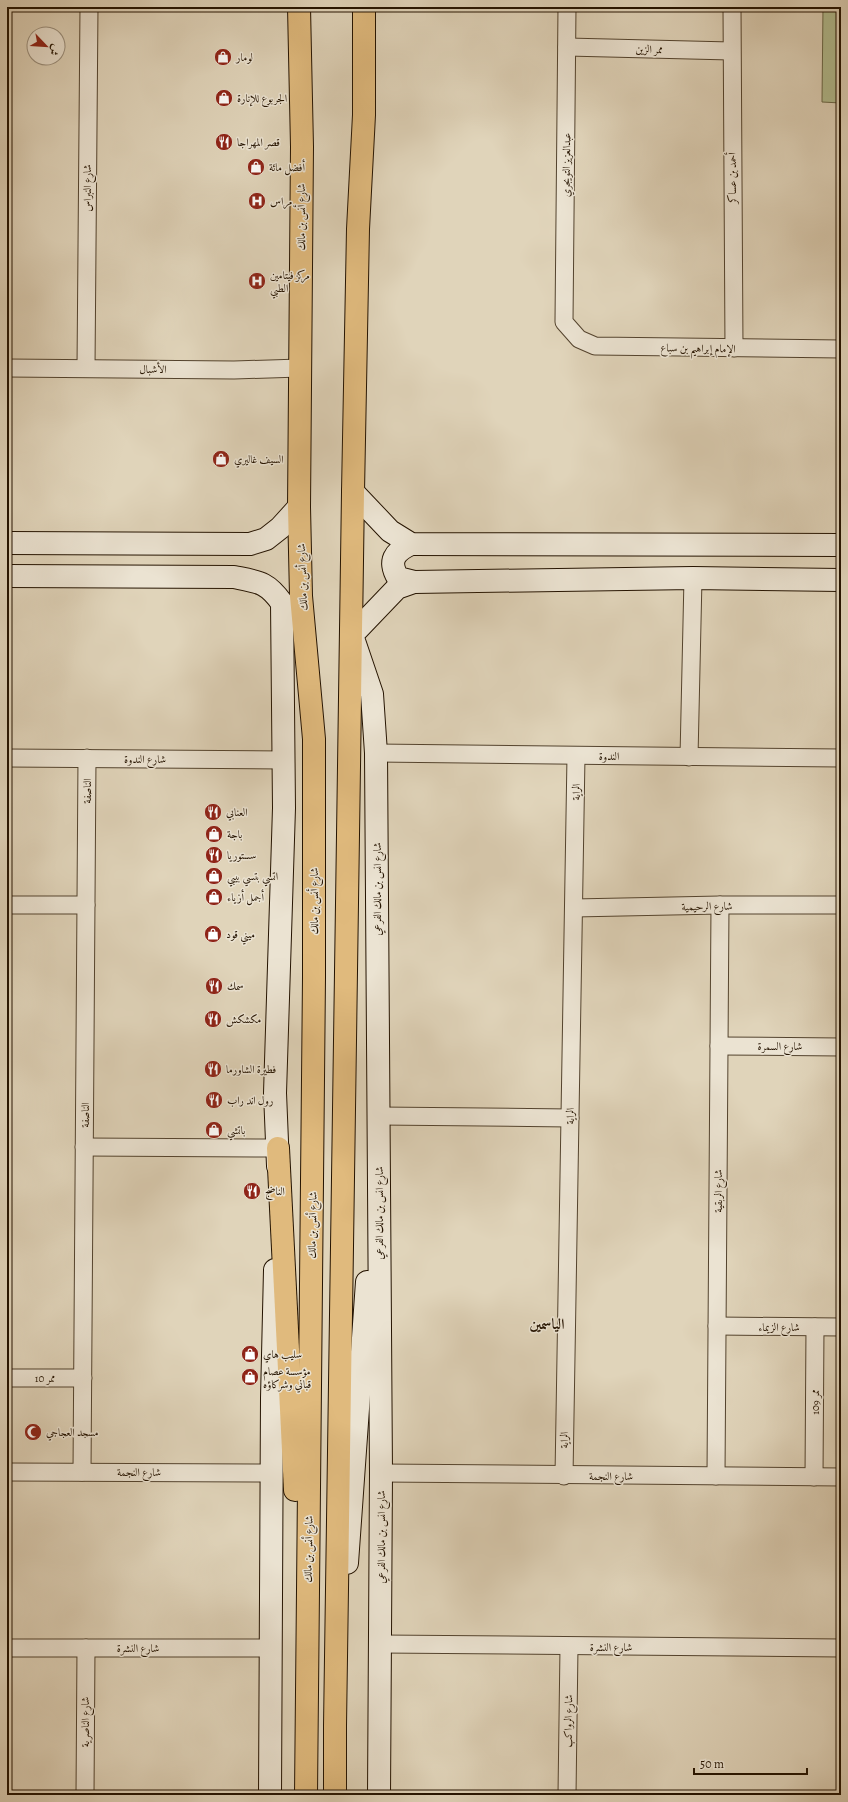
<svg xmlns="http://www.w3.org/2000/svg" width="848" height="1802" font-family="Alegreya,Amiri,serif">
<rect width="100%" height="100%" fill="#e0d4ba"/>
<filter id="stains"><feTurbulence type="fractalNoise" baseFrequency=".005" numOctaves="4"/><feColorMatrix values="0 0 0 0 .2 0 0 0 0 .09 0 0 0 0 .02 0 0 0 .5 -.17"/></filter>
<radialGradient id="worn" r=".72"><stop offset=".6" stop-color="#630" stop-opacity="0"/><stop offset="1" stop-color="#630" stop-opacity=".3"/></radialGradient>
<polygon fill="#b2bd90" stroke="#6b6848" points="823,7 841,7 841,103 822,102"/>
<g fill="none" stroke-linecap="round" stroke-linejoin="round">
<defs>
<g id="street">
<polyline points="567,7 564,322 579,339 595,346 841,349"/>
<polyline points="732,7 734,348"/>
<polyline points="567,47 731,51"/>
<polyline points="7,368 234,370 300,368"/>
<polyline points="86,368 89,7"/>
<polyline points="376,753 841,758"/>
<polyline points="689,757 693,578"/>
<polyline points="7,758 284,760"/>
<polyline points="7,905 86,905"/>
<polyline points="574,908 720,905 841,905"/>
<polyline points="719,1046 841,1047"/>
<polyline points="379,1116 570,1118"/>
<polyline points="84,1147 278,1148"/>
<polyline points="717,1326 841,1327"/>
<polyline points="7,1378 83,1378"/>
<polyline points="7,1472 272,1473"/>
<polyline points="82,1472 87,758"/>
<polyline points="381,1473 841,1477"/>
<polyline points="564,1476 576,756"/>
<polyline points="716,1476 720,905"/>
<polyline points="814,1477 815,1327"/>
<polyline points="381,1644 841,1648"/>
<polyline points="7,1648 270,1648"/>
<polyline points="85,1795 86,1648"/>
<polyline points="567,1795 569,1647"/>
</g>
<g id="secondary">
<polyline points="353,492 390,531 411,544 841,545"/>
<polyline points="7,543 250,544 266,539 280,528 299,507"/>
<path d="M411,544C394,552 388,561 398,578L414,582"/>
<path d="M7,576L234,577C259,582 267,582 282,603L284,808L275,1093L278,1166"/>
<polyline points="347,1563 367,1282"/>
<polyline points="270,1795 272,1398 275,1270"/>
<polyline points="379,1795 381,1473 376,753 372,694 352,635 397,588 414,582 693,578 841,580"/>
</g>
<g id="primary">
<polyline points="299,7 302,147 299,507 301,596 314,739 314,977 306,1795"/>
<polyline points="278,1148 295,1490"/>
<polyline points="335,1795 335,1726 353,492 358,229 364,115 364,7"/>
</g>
</defs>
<use href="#street" stroke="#53432e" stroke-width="19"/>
<use href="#secondary" stroke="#241300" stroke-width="24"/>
<use href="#primary" stroke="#241300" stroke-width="24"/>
<use href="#street" stroke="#ebe3d2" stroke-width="17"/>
<use href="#secondary" stroke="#ebe3d2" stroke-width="22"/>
<use href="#primary" stroke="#e0ba7d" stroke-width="22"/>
</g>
<defs>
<symbol id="shop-disc" viewBox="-11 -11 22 22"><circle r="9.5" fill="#8f2418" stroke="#ebe3d2"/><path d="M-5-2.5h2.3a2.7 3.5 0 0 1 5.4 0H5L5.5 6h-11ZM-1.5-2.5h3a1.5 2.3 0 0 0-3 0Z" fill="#fff"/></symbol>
<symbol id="restaurant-disc" viewBox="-11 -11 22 22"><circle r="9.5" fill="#8f2418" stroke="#ebe3d2"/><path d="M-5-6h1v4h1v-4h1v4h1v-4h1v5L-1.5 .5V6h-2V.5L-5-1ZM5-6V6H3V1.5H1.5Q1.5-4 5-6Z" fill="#fff"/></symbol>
<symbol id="hospital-disc" viewBox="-11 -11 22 22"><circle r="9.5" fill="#8f2418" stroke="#ebe3d2"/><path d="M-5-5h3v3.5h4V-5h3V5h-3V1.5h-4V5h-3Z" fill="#fff"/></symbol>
<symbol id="mosque-disc" viewBox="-11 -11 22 22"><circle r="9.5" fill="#8f2418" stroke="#ebe3d2"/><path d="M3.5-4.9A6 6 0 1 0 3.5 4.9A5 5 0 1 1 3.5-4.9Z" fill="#fff"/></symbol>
</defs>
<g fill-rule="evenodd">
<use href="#shop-disc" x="213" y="47" width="20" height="20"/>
<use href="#shop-disc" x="214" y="88" width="20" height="20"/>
<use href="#restaurant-disc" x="214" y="132" width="20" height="20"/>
<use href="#shop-disc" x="246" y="157" width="20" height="20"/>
<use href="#hospital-disc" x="247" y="191" width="20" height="20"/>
<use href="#hospital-disc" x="247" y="271" width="20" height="20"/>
<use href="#shop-disc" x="211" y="449" width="20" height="20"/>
<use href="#restaurant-disc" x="203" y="802" width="20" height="20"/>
<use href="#shop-disc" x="204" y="824" width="20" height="20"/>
<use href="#restaurant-disc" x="204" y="845" width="20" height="20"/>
<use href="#shop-disc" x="204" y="866" width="20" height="20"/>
<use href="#shop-disc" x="204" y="887" width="20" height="20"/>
<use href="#shop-disc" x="203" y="924" width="20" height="20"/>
<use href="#restaurant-disc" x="204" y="976" width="20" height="20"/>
<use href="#restaurant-disc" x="203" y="1009" width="20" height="20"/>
<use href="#restaurant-disc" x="203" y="1059" width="20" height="20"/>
<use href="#restaurant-disc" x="204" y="1090" width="20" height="20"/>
<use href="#shop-disc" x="204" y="1120" width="20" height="20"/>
<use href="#restaurant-disc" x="242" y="1181" width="20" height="20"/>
<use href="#shop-disc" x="240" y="1344" width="20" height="20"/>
<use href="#shop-disc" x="240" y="1367" width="20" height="20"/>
<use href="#mosque-disc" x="23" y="1422" width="20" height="20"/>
</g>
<g text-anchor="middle" stroke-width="3" stroke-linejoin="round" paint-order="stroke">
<g font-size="11" fill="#241300" stroke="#ebe3d2">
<text transform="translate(649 49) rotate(1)" y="4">ممر الزين</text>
<text transform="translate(566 165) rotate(-89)" y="4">عبدالعزيز التويجري</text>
<text transform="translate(732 178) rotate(-90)" y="4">أحمد بن عساكر</text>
<text transform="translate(87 188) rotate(-90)" y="4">شارع النبراس</text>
<text transform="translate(301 217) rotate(-90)" y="4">شارع أنس بن مالك</text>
<text transform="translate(698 348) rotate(1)" y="4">الإمام إبراهيم بن سباع</text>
<text x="153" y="373">الأشبال</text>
<text transform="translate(302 577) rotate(-92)" y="4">شارع أنس بن مالك</text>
<text x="609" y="760">الندوة</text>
<text x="145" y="763">شارع الندوة</text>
<text transform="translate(87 791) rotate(-90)" y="4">الناصفة</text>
<text transform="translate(576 792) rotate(-89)" y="4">الراية</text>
<text transform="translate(377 889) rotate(-90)" y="4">شارع انس بن مالك الفرعي</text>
<text transform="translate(314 901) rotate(-90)" y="4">شارع أنس بن مالك</text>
<text transform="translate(707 906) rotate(-1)" y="4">شارع الرحيمية</text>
<text x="780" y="1050">شارع السمرة</text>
<text transform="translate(85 1115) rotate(-90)" y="4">الناصفة</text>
<text transform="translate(570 1116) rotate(-89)" y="4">الراية</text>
<text transform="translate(718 1191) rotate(-90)" y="4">شارع الربقية</text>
<text transform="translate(379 1213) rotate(-90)" y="4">شارع انس بن مالك الفرعي</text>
<text transform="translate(312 1225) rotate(-89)" y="4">شارع أنس بن مالك</text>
<text x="779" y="1331">شارع الزيماء</text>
<text x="45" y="1382">ممر 10</text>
<text transform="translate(815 1402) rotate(-90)" y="4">ممر 109</text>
<text transform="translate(564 1440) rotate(-89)" y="4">الراية</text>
<text x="139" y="1476">شارع النجمة</text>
<text x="611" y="1480">شارع النجمة</text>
<text transform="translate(381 1537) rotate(-90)" y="4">شارع انس بن مالك الفرعي</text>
<text transform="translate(308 1549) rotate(-89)" y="4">شارع أنس بن مالك</text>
<text x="611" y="1651">شارع النشرة</text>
<text x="138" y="1652">شارع النشرة</text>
<text transform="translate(568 1721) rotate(-89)" y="4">شارع الرواكب</text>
<text transform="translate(85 1722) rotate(-90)" y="4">شارع الناصرية</text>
</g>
<g font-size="11" fill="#241300" stroke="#ebe3d2" text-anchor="start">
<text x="236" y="61">لومار</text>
<text x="237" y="102">الجربوع للإنارة</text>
<text x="237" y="146">قصر المهراجا</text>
<text x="269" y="171">أفضل مائة</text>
<text x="270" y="205">مراس</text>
<text x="270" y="279">مركز فيتامين<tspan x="270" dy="13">الطبي</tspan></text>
<text x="234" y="463">السيف غاليري</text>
<text x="226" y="816">العنابي</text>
<text x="227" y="838">باجة</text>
<text x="227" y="859">سستوريا</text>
<text x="227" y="880">اتسي بتسي بيبي</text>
<text x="227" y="901">أجمل أزياء</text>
<text x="226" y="938">ميني قود</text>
<text x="227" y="990">سمك</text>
<text x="226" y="1023">مكشكش</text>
<text x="226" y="1073">فطيرة الشاورما</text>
<text x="227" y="1104">رول اند راب</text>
<text x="227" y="1134">باتشي</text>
<text x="265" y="1195">الناضج</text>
<text x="263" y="1358">سليب هاي</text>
<text x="263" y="1375">مؤسسة عصام<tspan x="263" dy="13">قباني وشركاؤه</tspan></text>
<text x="46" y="1436">مسجد العجاجي</text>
</g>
<g font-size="15" font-weight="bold" fill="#241300" stroke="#ebe3d2">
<text x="547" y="1329">الياسمين</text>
</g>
</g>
<rect width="848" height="1802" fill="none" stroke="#e0d4ba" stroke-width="24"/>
<rect x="8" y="8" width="832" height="1786" fill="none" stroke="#241300" stroke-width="2"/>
<rect x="12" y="12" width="824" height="1778" fill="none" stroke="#241300"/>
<g transform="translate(46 46) rotate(115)"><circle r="19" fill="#ebe3d2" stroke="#9b907e"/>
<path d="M0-3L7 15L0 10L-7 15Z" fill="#8f2418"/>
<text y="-6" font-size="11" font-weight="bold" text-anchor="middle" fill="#241300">ش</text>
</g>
<path d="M694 1768v6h113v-6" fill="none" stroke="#241300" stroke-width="2"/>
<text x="700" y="1768" font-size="12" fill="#241300" stroke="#ebe3d2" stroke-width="3" paint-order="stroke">50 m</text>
<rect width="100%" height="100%" filter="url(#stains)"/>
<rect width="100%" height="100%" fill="url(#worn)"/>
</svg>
